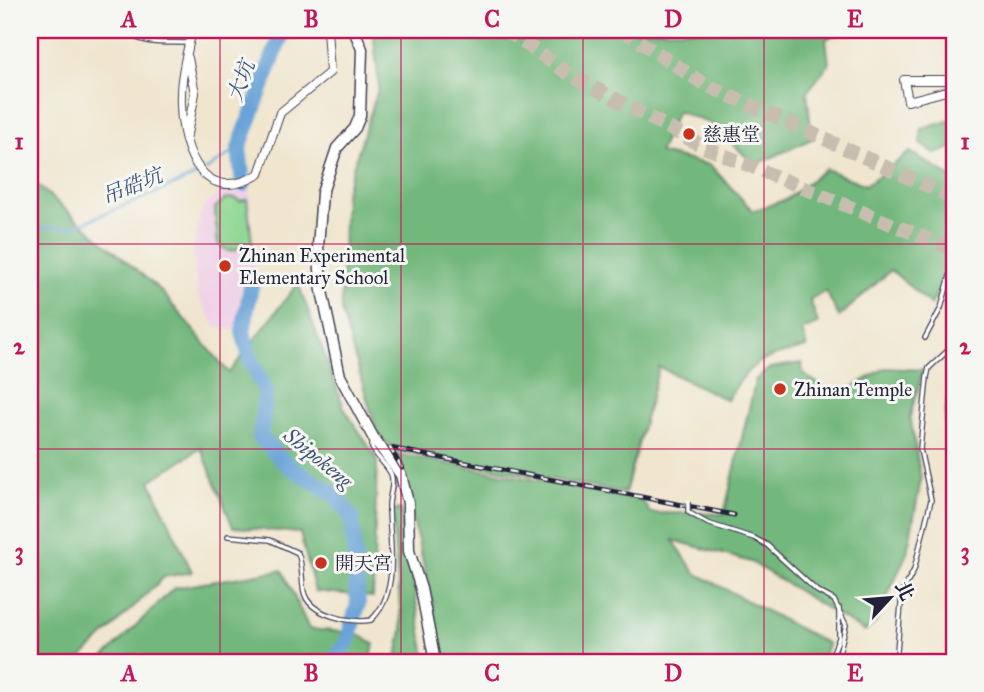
<svg xmlns="http://www.w3.org/2000/svg" width="984" height="692" font-family="'IM FELL Great Primer','Noto Serif TC',serif">
<rect width="100%" height="100%" fill="#f6f6f2"/>
<filter id="ink" filterUnits="userSpaceOnUse"><feTurbulence type="fractalNoise" baseFrequency=".0143" numOctaves="2"/><feDisplacementMap in="SourceGraphic" scale="14" xChannelSelector="R" yChannelSelector="G"/><feConvolveMatrix kernelMatrix="1 2 1 2 8 2 1 2 1" color-interpolation-filters="sRGB"/></filter>
<filter id="wash" filterUnits="userSpaceOnUse"><feTurbulence type="fractalNoise" baseFrequency=".00686" numOctaves="4" result="noise"/><feDisplacementMap in="SourceGraphic" scale="28" xChannelSelector="R" yChannelSelector="G"/><feGaussianBlur stdDeviation="1.57" result="paint"/><feColorMatrix in="noise" values="0 0 0 0 0 0 0 0 0 0 0 0 0 0 0 0 0 1.4 0 .05"/><feComposite in="paint" operator="in"/></filter>
<g filter="url(#wash)">
<rect width="100%" height="100%" fill="#f0e5cd"/>
<polygon fill="#efd0e6" points="249,182 256,285 241,285 238,329 231,330 215,326 197,294 193,248 202,209 225,187"/>
<polygon fill="#8dd692" stroke="#587c66" stroke-width="2" points="234,198 240,201 247,199 253,252 246,253 245,248 228,251 218,244 215,208 225,199"/>
<g fill="#72b77c" stroke="#4a6c5c" stroke-width="2">
<path d="M373,30H845L826,39L829,64L807,92L812,139L755,165L712,124L677,111L659,153L710,165L753,211L787,199L825,169L866,185L910,152L954,179V264L931,305L891,270L839,317L826,291L810,299L818,324L802,330L807,347C760,360 754,357 727,400L659,367L625,493L397,450L378,436L341,310L345,193L379,86Z"/>
<polygon points="954,119 954,147 936,154 920,144 922,129"/>
<polygon points="30,179 160,290 229,373 298,283 344,408 377,459 373,597 315,591 300,533 233,527 201,448 150,481 192,572 164,577 77,662 30,662"/>
<polygon points="802,363 803,374 838,396 885,368 923,370 910,416 921,480 907,553 876,622 865,632 751,562 673,540 695,573 828,644 822,662 443,662 432,599 397,454 642,500 650,513 724,514 756,379 770,368"/>
<path d="M954,370V489C944,449 941,411 954,370Z"/>
<polygon points="401,509 426,662 396,662 402,630 392,511"/>
<polygon points="282,570 309,629 356,633 374,644 370,662 99,662 174,588"/>
</g>
<g fill="none" stroke-linecap="round" stroke-linejoin="round">
<g stroke="#68a2d7" stroke-width="2.5">
<polyline points="206,170 239,148"/>
<polyline points="30,231 36,228 73,227 200,174"/>
</g>
<g stroke="#68a2d7" stroke-width="16">
<polyline points="243,184 239,148 283,30"/>
<polyline points="251,286 243,332 251,361 266,392 260,437 287,465 335,495 352,518 358,604 347,642 334,662"/>
</g>
</g>
</g>
<g filter="url(#ink)">
<g fill="none" stroke-linecap="round" stroke-linejoin="round">
<g stroke="#c7beb0" stroke-width="14" stroke-dasharray="14 7" stroke-linecap="butt">
<polyline points="506,30 569,74 704,147 954,250"/>
<polyline points="622,30 704,84 954,198"/>
</g>
<defs>
<g id="lane">
<path d="M126,30C140,46 168,42 187,43"/>
<polyline points="925,338 941,308 954,262"/>
<polyline points="688,512 707,523 754,538 767,545 817,591 834,600 846,625 837,662"/>
<path d="M228,536L270,540L298,553C303,566 301,578 304,592C309,615 352,624 371,620C401,592 389,543 389,506C389,495 395,484 391,474C386,464 377,458 372,448V441"/>
<polyline points="829,662 839,638 839,608"/>
<polyline points="896,662 902,593 914,570 931,500 920,449 927,377 929,368 954,345"/>
</g>
<g id="street">
<path d="M192,30C188,50 181,73 181,94C179,141 199,210 259,174L280,113L330,72L327,30"/>
<polyline points="954,80 904,80 908,101 954,89"/>
<polyline points="187,134 195,93 188,58"/>
</g>
<polyline id="secondary" points="354,30 362,49 360,116 355,128 337,148 322,193 318,247 322,291 340,376 373,437 401,475 408,503 409,551 421,589 435,662"/>
</defs>
<use href="#lane" stroke="#413f51" stroke-width="6"/>
<use href="#street" stroke="#413f51" stroke-width="10"/>
<use href="#secondary" stroke="#413f51" stroke-width="13"/>
<use href="#lane" stroke="#fff" stroke-width="3.5"/>
<use href="#street" stroke="#fff" stroke-width="8"/>
<use href="#secondary" stroke="#fff" stroke-width="10"/>
<defs>
<polyline id="rail" points="402,468 390,448 734,515"/>
</defs>
<use href="#rail" stroke="#22223b" stroke-width="5"/>
<use href="#rail" stroke="#f6f6f2" stroke-width="2.5" stroke-dasharray="8" stroke-linecap="butt"/>
<defs>
<polyline id="lane-bridge" points="688,502 688,512"/>
</defs>
<use href="#lane-bridge" stroke="#413f51" stroke-width="6" stroke-linecap="butt"/>
<use href="#lane-bridge" stroke="#fff" stroke-width="3.5"/>
</g>
</g>
<path fill="none" stroke="#c2185b" stroke-width="2" stroke-opacity="0.55" d="M220,30V662M401,30V662M583,30V662M764,30V662M30,244H954M30,449H954"/>
<g fill="#c8321e" stroke="#f6f6f2" stroke-width="2.5">
<circle cx="689" cy="134" r="7"/>
<circle cx="225" cy="266" r="7"/>
<circle cx="780" cy="389" r="7"/>
<circle cx="321" cy="563" r="7"/>
</g>
<g text-anchor="middle" stroke-width="6" stroke-linejoin="round" paint-order="stroke">
<g font-size="19" fill="#22223b" stroke="#f6f6f2" text-anchor="start">
<text x="703" y="141">慈惠堂</text>
<text x="239" y="262">Zhinan Experimental<tspan x="239" dy="22">Elementary School</tspan></text>
<text x="794" y="396">Zhinan Temple</text>
<text x="335" y="570">開天宮</text>
</g>
<g font-size="21" font-style="italic" fill="#3e5579" stroke="#f6f6f2">
<text transform="translate(241 81) rotate(-70)" y="7">大坑</text>
<text transform="translate(132 186) rotate(-22)" y="7">吊硞坑</text>
<text transform="translate(318 458) rotate(39)" y="7">Shipokeng</text>
</g>
</g>
<rect width="984" height="692" fill="none" stroke="#f6f6f2" stroke-width="77"/>
<g transform="translate(890 598) rotate(64)" stroke="#f6f6f2" stroke-width="5" paint-order="stroke">
<path d="M0-5L12 26L0 18L-12 26Z" fill="#22223b"/>
<text y="-10" font-size="19" font-weight="bold" text-anchor="middle" fill="#22223b">北</text>
</g>
<rect x="38" y="38" width="908" height="616" fill="none" stroke="#c2185b" stroke-width="2.5"/>
<g font-size="23" text-anchor="middle" font-weight="bold" fill="#c2185b">
<text x="129" y="27">A</text>
<text x="311" y="27">B</text>
<text x="492" y="27">C</text>
<text x="673" y="27">D</text>
<text x="855" y="27">E</text>
<text x="19" y="149">1</text>
<text x="965" y="149">1</text>
<text x="19" y="354">2</text>
<text x="965" y="354">2</text>
<text x="19" y="559">3</text>
<text x="965" y="559">3</text>
<text x="129" y="681">A</text>
<text x="311" y="681">B</text>
<text x="492" y="681">C</text>
<text x="673" y="681">D</text>
<text x="855" y="681">E</text>
</g>
</svg>
